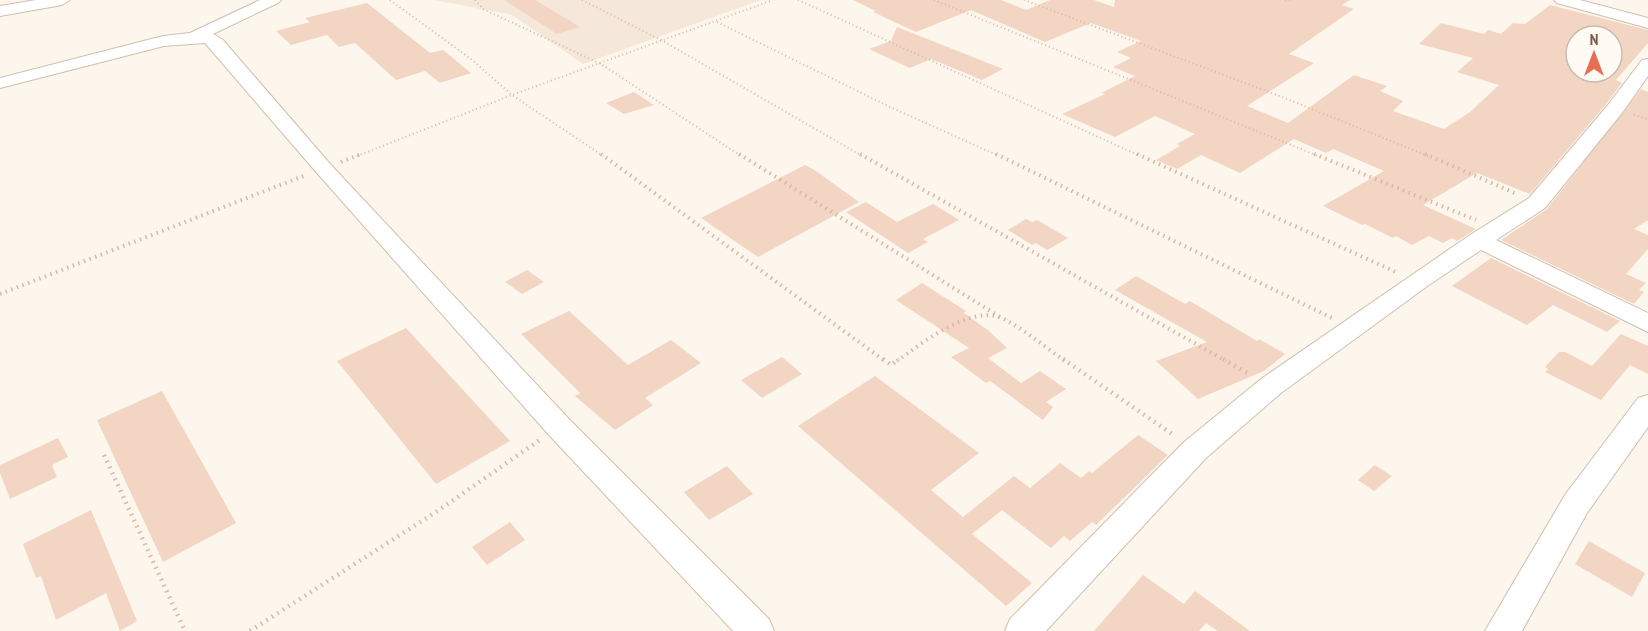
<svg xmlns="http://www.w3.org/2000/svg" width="1648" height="631" font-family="'PT Sans Narrow',sans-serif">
<rect width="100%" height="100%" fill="#fdf6ec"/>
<polygon fill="#f5e8da" points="434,0 761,0 583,64 512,15"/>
<g fill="#f3d5c3" fill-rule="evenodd">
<polygon points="504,0 535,0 580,27 557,34"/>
<path d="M853,0H1001L1026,10L1050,0H1094L1114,7L1115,0H1350L1342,5L1354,9L1289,54L1314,63L1247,106L1288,123L1354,75L1387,86L1380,91L1403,101L1393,111L1444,129L1470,112L1499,85L1457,72L1473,58L1419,44L1441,23L1484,34L1488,30L1501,34L1513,23L1525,24L1550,5L1648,30V43L1616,80L1622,83L1606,104L1530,194L1477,173L1423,205L1476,229L1457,241L1452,238L1443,243L1429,236L1412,245L1396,236L1393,238L1365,224L1362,225L1323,206L1384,171L1333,149L1326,153L1294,139L1240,173L1201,155L1177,169L1156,160L1180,146L1177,144L1195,134L1155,116L1115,137L1062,114L1105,94L1101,93L1135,76L1113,67L1131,58L1117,52L1141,41L1091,23L1045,42L971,10L916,32L873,12L876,11ZM1576,36H1612V72H1576Z"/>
<polygon points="367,3 430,53 443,50 471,73 440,83 425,71 396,80 355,43 339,47 327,35 291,45 276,31 310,22 305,18"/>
<polygon points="897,27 1003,69 982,80 931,59 910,68 869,49 891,41"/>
<polygon points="1641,89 1648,92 1648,220 1634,229 1648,235 1648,249 1626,274 1646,283 1639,290 1644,292 1634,304 1501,240 1547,209"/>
<polygon points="634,92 654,105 624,114 606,103"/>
<polygon points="805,165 813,169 859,202 758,257 701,218"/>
<polygon points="866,202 897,222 933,204 959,220 923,239 928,242 908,253 846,212"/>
<polygon points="1026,219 1032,222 1037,220 1068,238 1047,250 1036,243 1032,245 1008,230"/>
<polygon points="1480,253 1481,253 1620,321 1607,332 1553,305 1527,325 1452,286 1491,258"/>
<polygon points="527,270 544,282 522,294 505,282"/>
<polygon points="1136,276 1185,304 1190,301 1257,341 1259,339 1285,354 1264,371 1198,399 1156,361 1207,342 1115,290"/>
<polygon points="922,283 966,311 964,313 989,331 1007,348 988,358 1021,383 1040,371 1066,389 1046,402 1053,407 1043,420 990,381 986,383 951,357 969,348 896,300"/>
<polygon points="569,311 628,365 671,340 701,363 645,398 653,405 615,430 575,396 580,393 521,334"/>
<polygon points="406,328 510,441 436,484 337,361"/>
<polygon points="1621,334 1648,346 1648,374 1630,365 1601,400 1545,372 1548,369 1545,367 1559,352 1565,352 1592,366"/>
<polygon points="782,357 802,374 762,398 741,380"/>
<polygon points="875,376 979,453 931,490 963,517 1014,476 1030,488 1060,463 1081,478 1089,471 1092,473 1138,435 1168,455 1096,525 1092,522 1070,541 1064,536 1051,548 1002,510 972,534 1032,583 1006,606 798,426"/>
<polygon points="162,391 236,523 163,562 97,420"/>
<polygon points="58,438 68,457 52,465 57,477 10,499 0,473 0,465"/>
<polygon points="1375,465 1392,476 1374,491 1358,480"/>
<polygon points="727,466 753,494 709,520 684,492"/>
<polygon points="91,510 137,621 120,631 106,593 56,620 41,576 36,578 23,544"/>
<polygon points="510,522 525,540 487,565 472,547"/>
<polygon points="1589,541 1645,573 1632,597 1575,564"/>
<polygon points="1143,575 1184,604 1195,591 1250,631 1218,631 1206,623 1199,631 1094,631"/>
</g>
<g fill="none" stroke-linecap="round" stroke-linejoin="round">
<defs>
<g id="minor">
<polygon points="36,0 70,0 62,5 0,16 0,6"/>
<polygon points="260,0 281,0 278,3 213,34 223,40 331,165 569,419 769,619 774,631 733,631 549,435 317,173 205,43 164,46 0,88 0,78 163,36 190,33"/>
<polygon points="1554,0 1580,0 1648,18 1648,28 1557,3"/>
<polygon points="1648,59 1648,76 1622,113 1545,208 1496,240 1648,313 1648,332 1481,250 1426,287 1281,393 1206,458 1046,631 1005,631 1010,619 1184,442 1261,379 1470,235 1529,198 1608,105 1642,60"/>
<polygon points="1648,395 1648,427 1587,513 1522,631 1485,631 1565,495 1638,398"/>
</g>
</defs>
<use href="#minor" stroke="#d1beb0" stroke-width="2"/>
<g stroke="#d9b8a5" stroke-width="2" stroke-dasharray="1 3" stroke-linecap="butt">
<polyline points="390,0 471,59 512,95 603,156"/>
<polyline points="475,0 483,9 601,64 741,156"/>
<polyline points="582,0 663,41 862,156"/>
<polyline points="798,0 1140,156"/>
<polyline points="934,0 1318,156"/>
<polyline points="1024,0 1272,93 1428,156"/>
<polyline points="1285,0 1290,0"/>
<polyline points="717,22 890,107 999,156"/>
<polyline points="1634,115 1648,119"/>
<polyline points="357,156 512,95 773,0"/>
</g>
<g stroke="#d9b8a5" stroke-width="4" stroke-dasharray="1.5 4.5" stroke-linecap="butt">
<polyline points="601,154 885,361"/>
<polyline points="739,154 1000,317"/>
<polyline points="860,154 1226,361"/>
<polyline points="996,154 1332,318"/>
<polyline points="1137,154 1398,273"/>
<polyline points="1314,154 1476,220"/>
<polyline points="1425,154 1517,194"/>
<polyline points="341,162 361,154"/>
<polyline points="0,294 306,175"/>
<path d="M897,361C922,343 972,303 1004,319C1025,330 1045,347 1065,361"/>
</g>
<g stroke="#d9b8a5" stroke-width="4.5" stroke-dasharray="1.5 5" stroke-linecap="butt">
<polyline points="883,359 891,365 899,359"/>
<polyline points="1063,359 1175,436"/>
<polyline points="1223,359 1251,375"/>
<polyline points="104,455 185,631"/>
<polyline points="250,631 439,510 541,439"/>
</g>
<use href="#minor" fill="#fff" fill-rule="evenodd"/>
</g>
<g transform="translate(1594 54)"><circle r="28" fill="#fffaf3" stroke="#cabbb1" stroke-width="1.5"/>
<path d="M0-4.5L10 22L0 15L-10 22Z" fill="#e76f51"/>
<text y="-9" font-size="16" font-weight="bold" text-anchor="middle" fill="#7a5c4d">N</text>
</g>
</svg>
